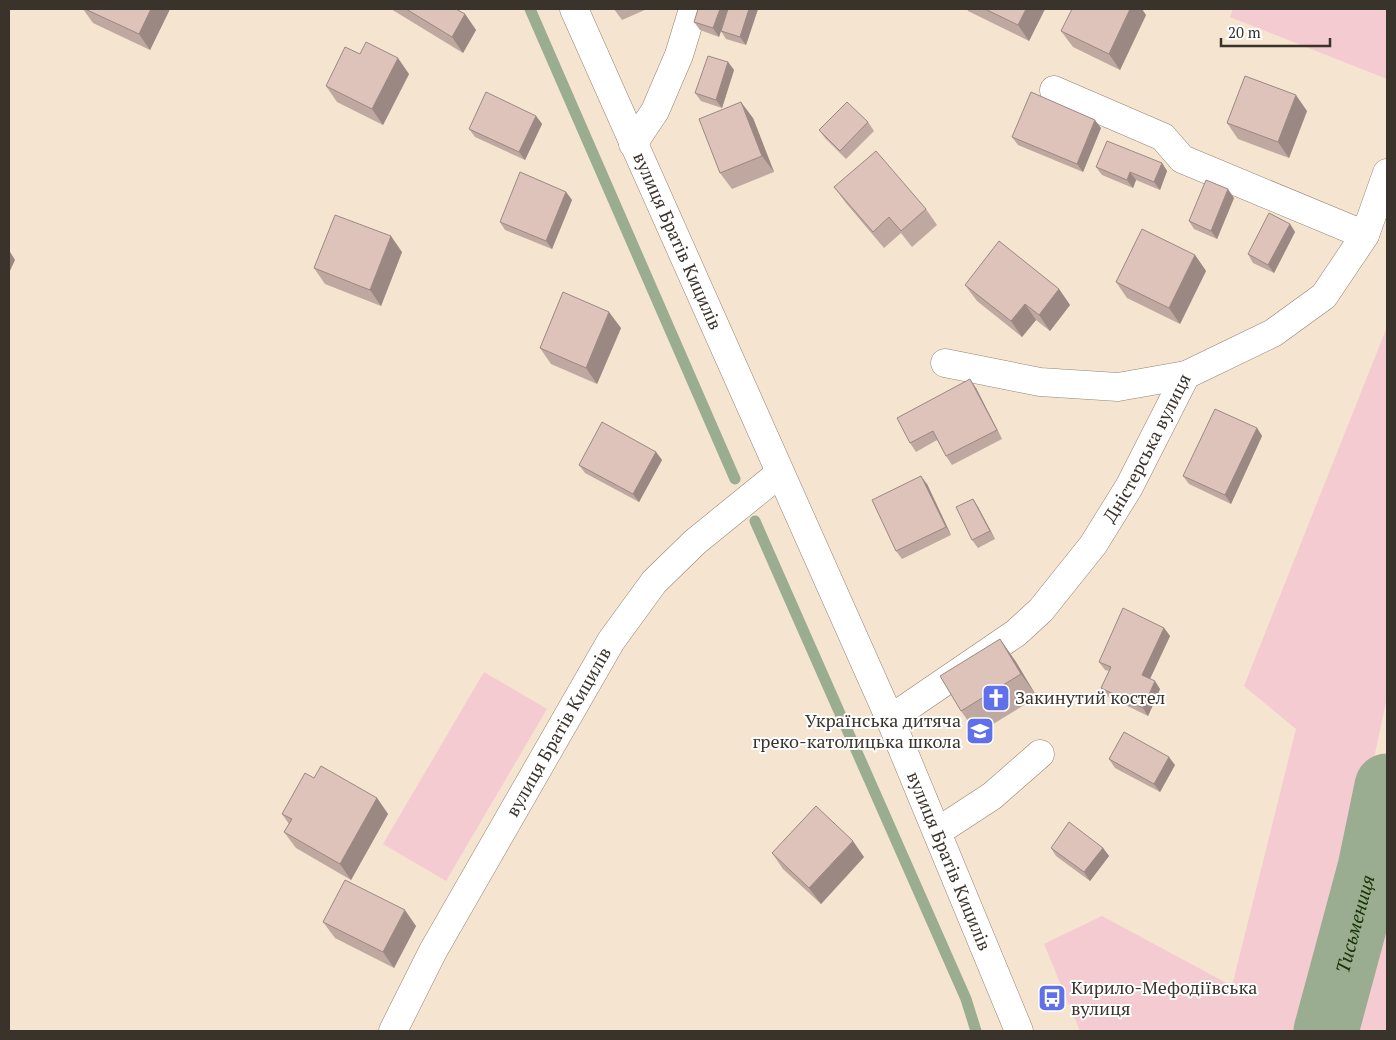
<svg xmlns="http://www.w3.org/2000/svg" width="1396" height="1040" font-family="'PT Serif',serif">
<rect width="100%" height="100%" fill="#f5e4d0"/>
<g fill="#f4cbd1">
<polygon points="1233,9 1387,9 1387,79 1230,17"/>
<polygon points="1387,327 1387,697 1353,858 1306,1031 1080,1031 1044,944 1102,916 1232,986 1296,729 1244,686"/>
<polygon points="484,672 547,709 446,881 383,844"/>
<polygon points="1387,855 1387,1031 1339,1031 1384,869"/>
</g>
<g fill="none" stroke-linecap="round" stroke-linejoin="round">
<g stroke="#9aad90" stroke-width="11">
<polyline points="530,9 735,479"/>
<polyline points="755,521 966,999 976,1031"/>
</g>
<path stroke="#9aad90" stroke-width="65" id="s1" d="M1326,1031L1370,868L1387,786"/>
<defs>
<g id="minor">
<path id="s2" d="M574,9L890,719L1019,1031"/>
<polyline points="1054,90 1163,137 1182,159 1365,235"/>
<polyline points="633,144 655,111 679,55 693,9"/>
<polyline points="945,363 1040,382 1118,387 1186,375"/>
<path id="s3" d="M890,719L1016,633L1041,610L1093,545L1129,487L1186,375L1273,333L1324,296L1365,235L1387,173"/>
<polyline points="937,832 992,796 1040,754"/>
<path id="s4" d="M393,1031L433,951L611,641L654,582L695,542L780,473"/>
</g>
</defs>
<use href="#minor" stroke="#938371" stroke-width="29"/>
<use href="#minor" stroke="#fff" stroke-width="28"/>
</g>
<g fill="#bfa8a0">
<polygon points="83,9 170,9 150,50 93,23"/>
<polygon points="391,9 456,9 465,14 476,30 463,53"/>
<polygon points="614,9 647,9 622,20"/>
<polygon points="758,9 746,45 726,39 721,31 719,37 700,30 694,22"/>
<polygon points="967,9 1045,9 1029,41 968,11"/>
<polygon points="1146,15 1120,70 1073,47 1061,31"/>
<polygon points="728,62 734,70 722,108 701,101 695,93"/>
<polygon points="409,74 383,125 337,102 326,86"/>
<polygon points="1307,111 1289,158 1238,139 1227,123"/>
<polygon points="536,116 542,124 525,160 475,137 469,129"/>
<polygon points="753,118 774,172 732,189 720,173"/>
<polygon points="868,122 874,131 846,159 825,138 819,130"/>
<polygon points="1101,128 1083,172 1018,145 1012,137"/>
<polygon points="1162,163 1167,171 1160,190 1136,180 1133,188 1102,175 1096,167"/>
<polygon points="834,187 926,209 937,225 912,247 901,233 884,248 846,203"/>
<polygon points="566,192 572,200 552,249 505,230 500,222"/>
<polygon points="1234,198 1217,239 1194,229 1189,221"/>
<polygon points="1290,224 1295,232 1274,273 1253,263 1248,254"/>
<polygon points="402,252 381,306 325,284 314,268"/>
<polygon points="1195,255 1206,271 1180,324 1127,298 1116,282"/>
<polygon points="965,285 1059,289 1070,305 1050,331 1036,320 1022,337 977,301"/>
<polygon points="621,328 597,384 551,364 540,348"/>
<polygon points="976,388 1002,439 952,465 946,456 937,440 916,452 910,443"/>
<polygon points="1257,428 1262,436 1231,504 1189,484 1183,476"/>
<polygon points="656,452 662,460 639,502 585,473 579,465"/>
<polygon points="927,484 951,535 902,559 896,551"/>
<polygon points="973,499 978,507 995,539 978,548 972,540"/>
<polygon points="1164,628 1170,636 1150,679 1160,689 1148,716 1107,696 1101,688 1109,671 1105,670 1099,662"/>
<polygon points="1000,639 1016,662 1037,697 977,734 961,711"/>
<polygon points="1109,759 1175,765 1160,792 1115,768"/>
<polygon points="314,778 377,798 388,814 351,880 296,848 284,832 289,824 282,814"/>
<polygon points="1051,848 1103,848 1109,856 1090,881 1056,856"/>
<polygon points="772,853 864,857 821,904 783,869"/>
<polygon points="323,922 416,926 394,968 335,938"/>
</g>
<g fill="#9b8882">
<polygon points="151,9 170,9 150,50 139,34"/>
<polygon points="720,9 728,9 719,37 713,28"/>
<polygon points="749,9 758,9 746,45 740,37"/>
<polygon points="1026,9 1045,9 1029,41 1018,25"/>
<polygon points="1130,9 1142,9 1146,15 1120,70 1109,54"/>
<polygon points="465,14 476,30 463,53 452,37"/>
<polygon points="398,58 409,74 383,125 372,109"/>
<polygon points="728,62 734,70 722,108 716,100"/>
<polygon points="1296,95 1307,111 1289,158 1278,142"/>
<polygon points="741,102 753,118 774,172 762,156"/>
<polygon points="536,116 542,124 525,160 519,152"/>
<polygon points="1095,120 1101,128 1083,172 1077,164"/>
<polygon points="1162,163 1167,171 1160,190 1154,182"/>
<polygon points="1130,172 1136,180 1133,188 1127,180"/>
<polygon points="1228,189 1234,198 1217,239 1211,231"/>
<polygon points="566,192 572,200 552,249 546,241"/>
<polygon points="1290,224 1295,232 1274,273 1268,265"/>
<polygon points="391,236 402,252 381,306 370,290"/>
<polygon points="9,250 15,260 9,273"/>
<polygon points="1195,255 1206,271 1180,324 1169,308"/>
<polygon points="1059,289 1070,305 1050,331 1039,315"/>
<polygon points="1025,304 1036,320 1022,337 1011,321"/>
<polygon points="609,312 621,328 597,384 586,368"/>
<polygon points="970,379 976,388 1002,439 997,430"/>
<polygon points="1257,428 1262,436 1231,504 1225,495"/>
<polygon points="656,452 662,460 639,502 633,494"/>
<polygon points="921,476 927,484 951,535 946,527"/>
<polygon points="973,499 978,507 995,539 990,531"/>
<polygon points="1164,628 1170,636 1148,683 1142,675"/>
<polygon points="1000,639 1016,662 1037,697 1021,674"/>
<polygon points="1155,681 1160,689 1148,716 1143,708"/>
<polygon points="1169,757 1175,765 1160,792 1154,784"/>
<polygon points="377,798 388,814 351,880 340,864"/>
<polygon points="853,841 864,857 821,904 809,888"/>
<polygon points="1103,848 1109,856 1090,881 1084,872"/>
<polygon points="405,910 416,926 394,968 383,952"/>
</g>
<g fill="#dec3ba" stroke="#9b8882">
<polygon points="85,9 151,9 139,34"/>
<polygon points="406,9 456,9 465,14 452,37"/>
<polygon points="698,9 720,9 713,28 694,22"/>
<polygon points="728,9 749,9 740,37 721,31"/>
<polygon points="985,9 1026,9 1018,25"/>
<polygon points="1072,9 1130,9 1109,54 1061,31"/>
<polygon points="366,42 398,58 372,109 326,86 345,47 360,54"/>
<polygon points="708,56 728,62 716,100 695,93"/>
<polygon points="1245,76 1296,95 1278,142 1227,123"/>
<polygon points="486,92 536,116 519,152 469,129"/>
<polygon points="1031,92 1095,120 1077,164 1012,137"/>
<polygon points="741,102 762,156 720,173 699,119"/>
<polygon points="847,102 868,122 840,151 819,130"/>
<polygon points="1107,141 1162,163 1154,182 1130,172 1127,180 1096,167"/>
<polygon points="876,151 926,209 901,231 889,217 873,232 834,187"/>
<polygon points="520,172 566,192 546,241 500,222"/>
<polygon points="1206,180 1228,189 1211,231 1189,221"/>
<polygon points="1269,213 1290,224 1268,265 1248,254"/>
<polygon points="335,215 391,236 370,290 314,268"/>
<polygon points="1142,229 1195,255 1169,308 1116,282"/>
<polygon points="999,241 1059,289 1039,315 1025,304 1011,321 965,285"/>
<polygon points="563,292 609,312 586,368 540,348"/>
<polygon points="970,379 997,430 946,456 933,431 910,443 897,418"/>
<polygon points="1215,409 1257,428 1225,495 1183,476"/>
<polygon points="602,422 656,452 633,494 579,465"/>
<polygon points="921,476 946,527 896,551 872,500"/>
<polygon points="973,499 990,531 972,540 956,507"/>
<polygon points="1123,608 1164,628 1142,675 1155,681 1143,708 1101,688 1111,667 1099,662"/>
<polygon points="1000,639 1021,674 961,711 940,676"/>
<polygon points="1124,732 1169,757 1154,784 1109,759"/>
<polygon points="321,766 377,798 340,864 284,832 292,819 282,814 305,773 314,778"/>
<polygon points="816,806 853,841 809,888 772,853"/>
<polygon points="1069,822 1103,848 1084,872 1051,848"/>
<polygon points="345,880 405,910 383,952 323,922"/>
</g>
<defs>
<symbol id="church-square" viewBox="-11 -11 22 22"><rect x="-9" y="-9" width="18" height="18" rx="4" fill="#5f70e8" stroke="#fff"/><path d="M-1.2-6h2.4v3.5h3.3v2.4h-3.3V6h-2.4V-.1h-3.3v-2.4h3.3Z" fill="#fff"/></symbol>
<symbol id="school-square" viewBox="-11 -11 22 22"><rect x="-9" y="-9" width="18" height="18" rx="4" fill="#5f70e8" stroke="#fff"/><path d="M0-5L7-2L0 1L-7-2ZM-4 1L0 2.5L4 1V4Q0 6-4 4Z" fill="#fff"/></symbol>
<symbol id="bus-square" viewBox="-11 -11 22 22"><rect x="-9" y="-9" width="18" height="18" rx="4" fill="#5f70e8" stroke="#fff"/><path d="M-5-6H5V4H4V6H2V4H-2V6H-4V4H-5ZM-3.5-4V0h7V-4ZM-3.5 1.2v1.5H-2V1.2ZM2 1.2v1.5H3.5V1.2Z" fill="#fff"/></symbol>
</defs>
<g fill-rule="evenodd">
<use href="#church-square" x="980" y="682" width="32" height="32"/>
<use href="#school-square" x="964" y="715" width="32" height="32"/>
<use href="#bus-square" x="1036" y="982" width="32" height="32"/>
</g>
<g text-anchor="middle" stroke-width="4" stroke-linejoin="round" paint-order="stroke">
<g font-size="18" fill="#39332b" stroke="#fff">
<text dy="6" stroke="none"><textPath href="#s2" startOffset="254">вулиця Братів Кицилів</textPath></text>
<text dy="6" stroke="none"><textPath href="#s3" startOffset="381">Дністерська вулиця</textPath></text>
<text dy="6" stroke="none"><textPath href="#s4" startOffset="342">вулиця Братів Кицилів</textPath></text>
<text dy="6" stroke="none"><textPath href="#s2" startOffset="931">вулиця Братів Кицилів</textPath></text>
</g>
<g font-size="18" fill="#39332b" stroke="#fff" text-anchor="start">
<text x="1015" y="704">Закинутий костел</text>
<text x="961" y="727" text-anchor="end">Українська дитяча<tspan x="961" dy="21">греко-католицька школа</tspan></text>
<text x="1071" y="994">Кирило-Мефодіївська<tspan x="1071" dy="21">вулиця</tspan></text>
</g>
<g font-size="19" font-style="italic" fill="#183305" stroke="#fff">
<text dy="7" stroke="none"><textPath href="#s1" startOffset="111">Тисьмениця</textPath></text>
</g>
</g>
<rect width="1396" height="1040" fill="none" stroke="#39332b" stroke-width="20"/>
<path d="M1221 38v8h109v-8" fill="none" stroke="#39332b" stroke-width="2.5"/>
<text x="1228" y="38" font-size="15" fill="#39332b" stroke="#ffffff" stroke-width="4" paint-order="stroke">20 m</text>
</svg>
